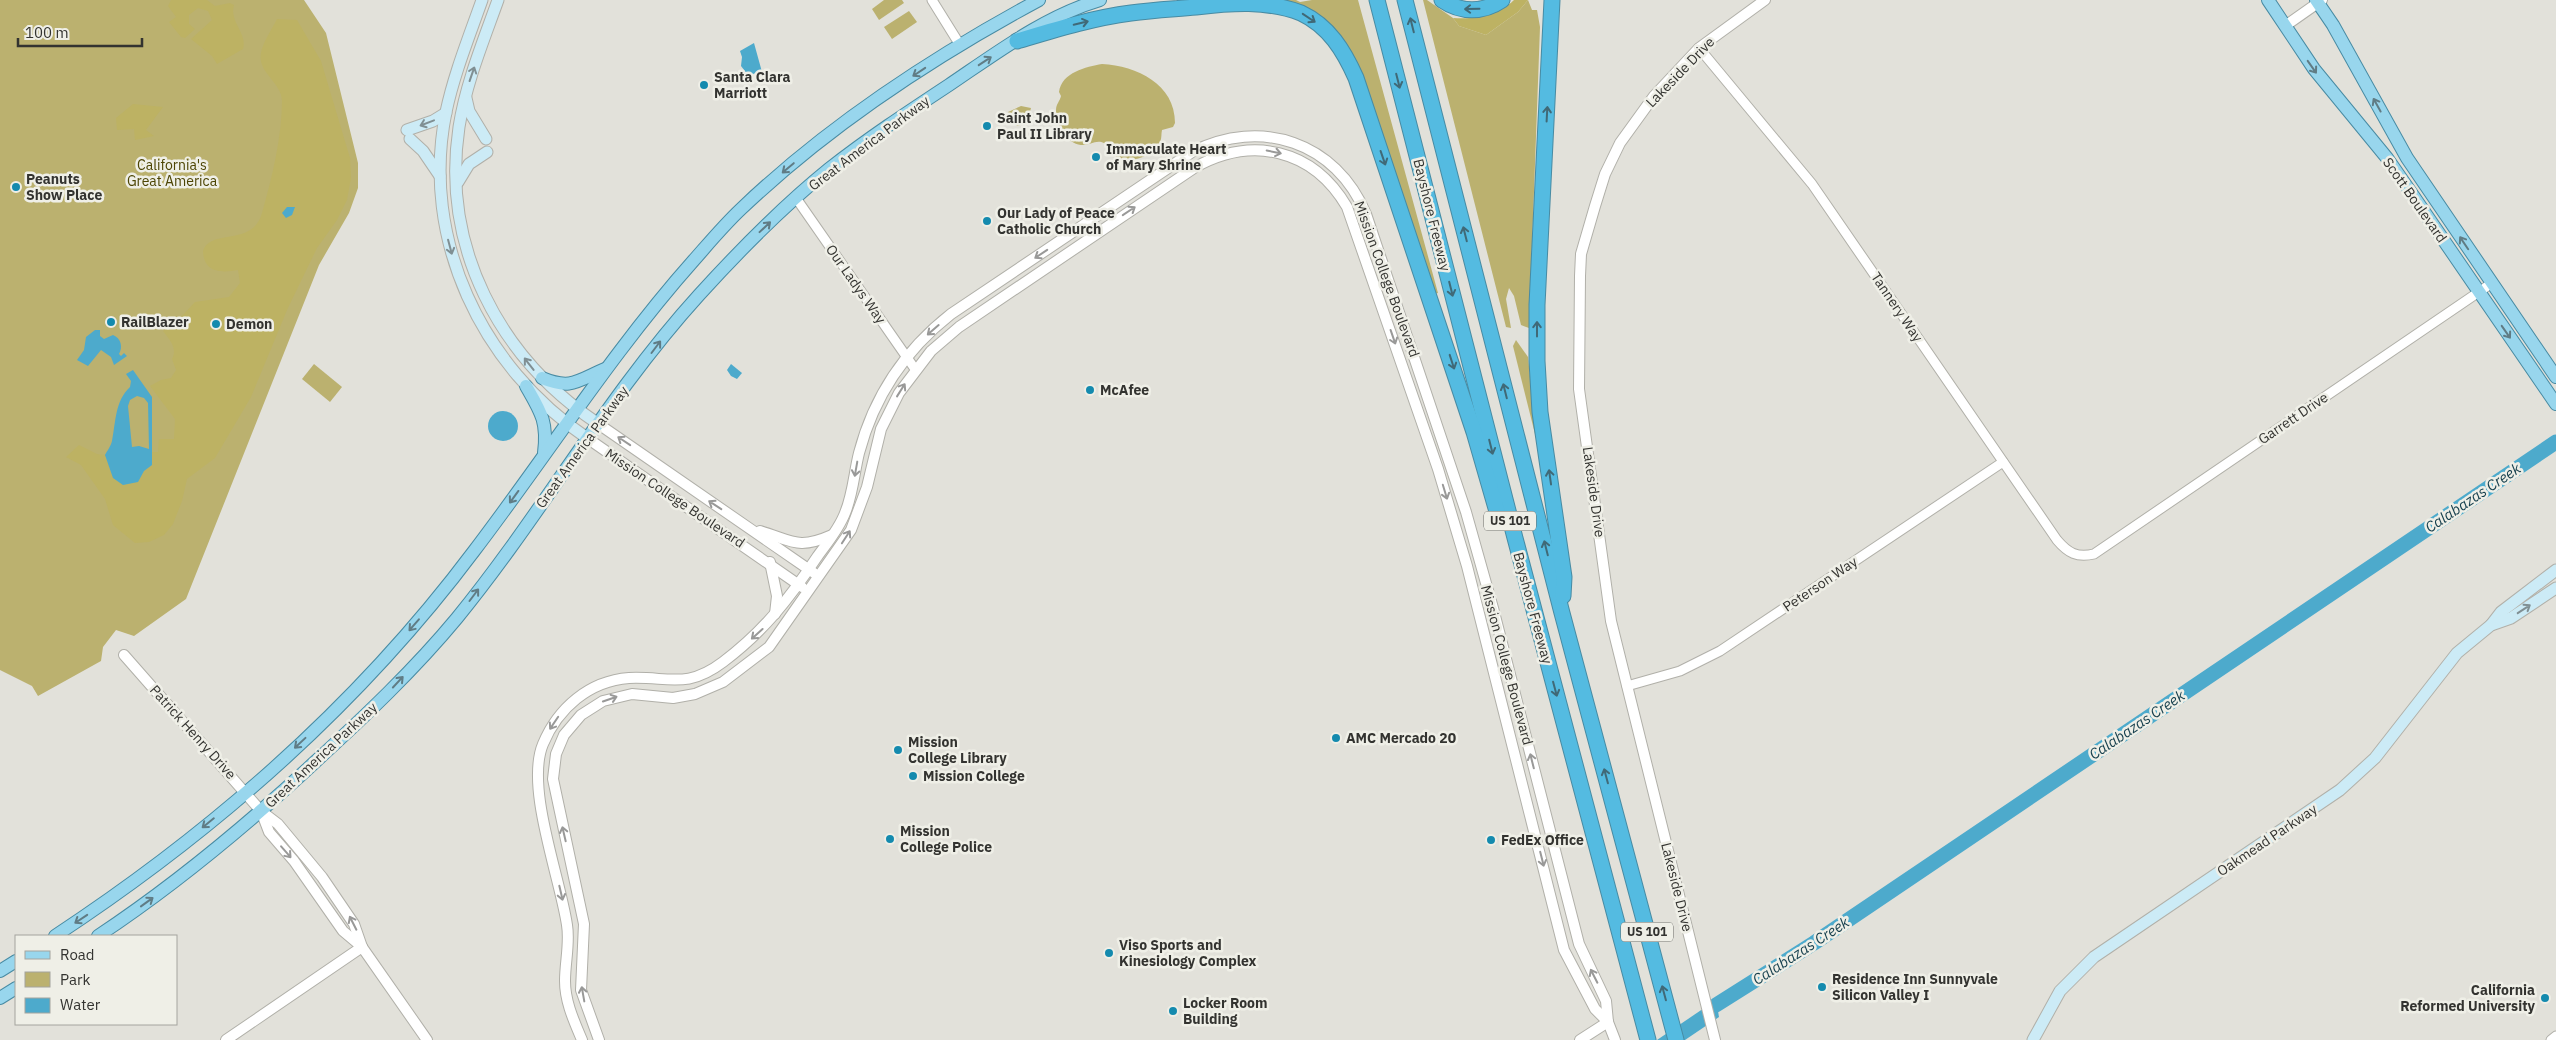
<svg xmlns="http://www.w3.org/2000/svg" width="2556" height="1040" font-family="'IBM Plex Sans',sans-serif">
<rect width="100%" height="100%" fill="#e2e1da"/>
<g fill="#bbb16f">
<polygon points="0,0 304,0 326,33 358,163 358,188 349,213 319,265 186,599 134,636 116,630 103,647 101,661 38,696 32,686 0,670"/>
<polygon points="884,0 902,0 904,3 879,20 872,9"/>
<polygon points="1279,0 1296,0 1300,2 1312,0 1358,0 1438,293 1434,294 1347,46"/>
<polygon points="1423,0 1427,0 1453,18 1459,26 1486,35 1518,12 1528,0 1532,10 1537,10 1540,27 1529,328 1521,325 1514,296 1509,288 1506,299 1511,328 1506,327"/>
<polygon points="909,11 917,22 892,39 884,27"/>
<path d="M1102,64C1137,66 1175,84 1175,123L1173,127L1162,130C1161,134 1162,138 1160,142C1153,157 1127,166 1114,155C1110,151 1109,146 1104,143C1096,139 1089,146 1081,145C1067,144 1055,124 1056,110C1056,104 1060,101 1061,96L1059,92C1062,72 1086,67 1102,64Z"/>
<polygon points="1021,106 1031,108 1027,123 1017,126 1008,112"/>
<polygon points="1516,340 1528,357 1537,442 1513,346"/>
<polygon points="314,364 342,387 330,402 302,379"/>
</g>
<g fill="#bdb263">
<path d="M171,0H207L215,6L230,3L234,5C229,22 248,34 243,49L217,64L212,56L191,39L212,20L208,11L198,8L189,15V24L195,29L185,38L181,37L169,22L176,17L168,6Z"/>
<path d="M1514,0H1528L1518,12L1486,35L1459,26L1453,18C1477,19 1496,17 1514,0Z"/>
<path d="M277,19L297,20L321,61L350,158L351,178L347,200L337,220L317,248L287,310L251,397L215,458L187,479L182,501L173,524L164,535L149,542L135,543L113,525L105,499L81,465L66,457L79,445L97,454L105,455L111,472L138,482L144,471L152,465V452H158L159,439H174L175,419L150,386L161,380L171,378L176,370L172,359C178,348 169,339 163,331L179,319L195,302L229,297L240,283L238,270C221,273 204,273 203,251C210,228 253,247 262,213C272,178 282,137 282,100C281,82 257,72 261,53C263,42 272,29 277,19Z"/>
<polygon points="133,104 163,107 146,130 154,136 135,140 134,129 117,130 116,118"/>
</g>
<g fill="#4daacc" fill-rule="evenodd">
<polygon points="754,43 762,72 748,75 741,66 742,57 740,51"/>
<polygon points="287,207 295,207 292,215 286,218 282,213"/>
<path d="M95,330H100V336L104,339L113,335C121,338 123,347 119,354L121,356L124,353L127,356L114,365L111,357L101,350L88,366L77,360L84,350L86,337Z"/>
<polygon points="731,364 742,373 737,379 731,376 727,370"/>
<path d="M133,370L152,397V465L144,471L138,482L123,485L113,478L105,455C107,451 111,446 112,441C116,421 115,401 130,387L131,381L126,374ZM137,396L144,398L148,403L149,449L139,446L132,447L128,406L130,400Z"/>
<circle cx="503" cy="426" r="15"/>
<polygon points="1716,1000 1719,1017 1685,1040 1657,1040"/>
</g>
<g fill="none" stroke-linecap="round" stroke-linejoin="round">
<polyline stroke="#4daacc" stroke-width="15" points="1716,1005 1814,943 2556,442"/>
<defs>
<g id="minor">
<polyline points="932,0 960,45"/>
<path d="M1699,48L1812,184L2057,540C2068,553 2077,558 2094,554L2492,283"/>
<polyline points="796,198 915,369"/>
<polyline points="1627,686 1680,671 1720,651 2003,462"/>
<polyline points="2551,1040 2556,1036"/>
</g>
<g id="tertiary">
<polyline points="2285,26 2322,0"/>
<polyline points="597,423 814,573"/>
<polyline points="587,438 802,587"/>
<path d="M760,531C793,541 798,550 832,535"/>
<polyline points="770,562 777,596 775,614"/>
<polyline points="124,655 261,811 278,824 322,877 354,924 362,947"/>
<polyline points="261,811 269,832 294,861 343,931 362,947 427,1040"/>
<polyline points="226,1040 362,947"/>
<path d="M582,1040C574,1021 565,1002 565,981C565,962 570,943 567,925C560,877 525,787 543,744C558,708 589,681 629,678C668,676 686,690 723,662C764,631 789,599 817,557C827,543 839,529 845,513C853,494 854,473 859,453C874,396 905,350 951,314L1192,152C1261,117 1336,142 1366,214L1466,512L1493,608L1579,944L1606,1001L1608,1022L1615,1040"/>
<path d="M599,1040L581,990L584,924L553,779L556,754L564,735L581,715L603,701L632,694L673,698L695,694L723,682L769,647L851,530L867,487L881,429L899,393L931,351L959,327L1194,168C1252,135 1313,149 1347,207L1438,469L1467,566L1564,950L1595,1009L1608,1022"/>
<polyline points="1580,1040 1608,1022"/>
<polyline points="1715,1040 1611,621 1579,389 1580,276 1581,254 1595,206 1605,174 1620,143 1654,96 1699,48 1765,0"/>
</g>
<g id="secondary">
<path d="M482,0C469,37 454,74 446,112C420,239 482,367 587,438"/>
<path d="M498,0C483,42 466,83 459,127C441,247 499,357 597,423"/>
<polyline points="466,98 469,111 486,139"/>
<polyline points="407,130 433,121 446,113"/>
<polyline points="410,139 423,151 440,176"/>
<polyline points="458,182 469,164 487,152"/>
<polyline points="2491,625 2501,612 2556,570"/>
<polyline points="2033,1040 2060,991 2094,957 2340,790 2375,758 2457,653 2491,625 2511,618 2556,588"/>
</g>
<g id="primary">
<polyline points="2268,0 2314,69 2387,158 2414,197 2556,404"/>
<polyline points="2316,0 2333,25 2407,158 2556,377"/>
<path d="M542,378C571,390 577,381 605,369"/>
<path d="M526,386C541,412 548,422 544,453"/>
<path d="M55,936C213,832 360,703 474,551C548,454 613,351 694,260C709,243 724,225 741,209C828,126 933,57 1039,0"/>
<path d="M98,936C175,885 247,825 315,762C364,717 414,670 457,618C542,514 608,395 699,295C739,251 782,207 829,169C867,139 908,112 949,85C995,54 1045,16 1100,0"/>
<polyline points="0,971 16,961"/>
<polyline points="0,998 16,988"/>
</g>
<g id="motorway">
<polyline points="1377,0 1515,538 1648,1040"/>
<polyline points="1405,0 1562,613 1676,1040"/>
<path d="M1442,0C1461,13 1483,13 1502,0"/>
<polyline points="1552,0 1537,305 1537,361 1540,412 1564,577 1563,596"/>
<path d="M1017,41C1054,30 1092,18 1131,13C1153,10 1174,9 1196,7C1231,3 1267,0 1301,13C1329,26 1344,51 1356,78L1474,432L1500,522"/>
</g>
</defs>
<use href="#minor" stroke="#b1b0a9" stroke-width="11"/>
<use href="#tertiary" stroke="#b1b0a9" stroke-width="12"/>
<use href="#secondary" stroke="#b1b0a9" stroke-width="13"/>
<use href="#primary" stroke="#488ba3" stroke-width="14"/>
<use href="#motorway" stroke="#488ba3" stroke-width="17"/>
<use href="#minor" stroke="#fff" stroke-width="9"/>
<use href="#tertiary" stroke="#fff" stroke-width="10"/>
<use href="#secondary" stroke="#ccebf6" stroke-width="11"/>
<use href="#primary" stroke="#98d6ed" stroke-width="12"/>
<use href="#motorway" stroke="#54bbe1" stroke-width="15"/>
</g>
<defs><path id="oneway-shaft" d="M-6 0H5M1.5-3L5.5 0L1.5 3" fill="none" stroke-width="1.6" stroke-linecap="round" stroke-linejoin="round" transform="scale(1.25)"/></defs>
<g stroke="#406977">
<use href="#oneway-shaft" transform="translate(1472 9) rotate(179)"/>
<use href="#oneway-shaft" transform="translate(1309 18) rotate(34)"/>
<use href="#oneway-shaft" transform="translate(1081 23) rotate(-13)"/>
<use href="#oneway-shaft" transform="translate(1412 25) rotate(-104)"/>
<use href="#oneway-shaft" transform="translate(1398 81) rotate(76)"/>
<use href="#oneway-shaft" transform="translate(1547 114) rotate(-87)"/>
<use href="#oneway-shaft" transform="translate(1383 158) rotate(71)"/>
<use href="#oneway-shaft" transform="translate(1465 234) rotate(-104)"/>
<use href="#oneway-shaft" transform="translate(1451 289) rotate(76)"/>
<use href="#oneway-shaft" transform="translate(1537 329) rotate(-90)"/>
<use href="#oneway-shaft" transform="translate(1452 362) rotate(72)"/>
<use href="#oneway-shaft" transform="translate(1505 391) rotate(-104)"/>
<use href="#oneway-shaft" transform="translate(1491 447) rotate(76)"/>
<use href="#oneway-shaft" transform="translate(1550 477) rotate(-98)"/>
<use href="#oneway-shaft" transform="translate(1546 548) rotate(-104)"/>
<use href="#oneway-shaft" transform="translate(1555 689) rotate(75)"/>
<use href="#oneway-shaft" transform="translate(1606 776) rotate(-105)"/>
<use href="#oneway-shaft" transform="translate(1664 993) rotate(-105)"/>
</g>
<g stroke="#607c85">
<use href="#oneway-shaft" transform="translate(985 61) rotate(-33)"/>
<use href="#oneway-shaft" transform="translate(2312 67) rotate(55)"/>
<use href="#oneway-shaft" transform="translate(919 72) rotate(146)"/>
<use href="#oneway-shaft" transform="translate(2377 105) rotate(-119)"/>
<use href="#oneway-shaft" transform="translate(788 168) rotate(140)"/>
<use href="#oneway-shaft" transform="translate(765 227) rotate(-43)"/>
<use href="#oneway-shaft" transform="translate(2464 243) rotate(-124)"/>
<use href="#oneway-shaft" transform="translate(2506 332) rotate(55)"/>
<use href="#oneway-shaft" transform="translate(656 347) rotate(-53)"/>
<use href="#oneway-shaft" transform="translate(514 497) rotate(126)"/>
<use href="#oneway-shaft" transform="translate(474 595) rotate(-53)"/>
<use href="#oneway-shaft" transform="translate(414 625) rotate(131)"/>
<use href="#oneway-shaft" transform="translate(398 682) rotate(-47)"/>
<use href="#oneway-shaft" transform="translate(300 743) rotate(137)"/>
<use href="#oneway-shaft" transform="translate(208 823) rotate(141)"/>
<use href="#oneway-shaft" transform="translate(147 902) rotate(-36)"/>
<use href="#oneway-shaft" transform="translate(81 919) rotate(146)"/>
</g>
<g stroke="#808f93">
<use href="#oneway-shaft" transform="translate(472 74) rotate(-71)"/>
<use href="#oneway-shaft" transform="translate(427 123) rotate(159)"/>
<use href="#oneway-shaft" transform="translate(450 247) rotate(75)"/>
<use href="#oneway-shaft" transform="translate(529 364) rotate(-128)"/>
<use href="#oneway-shaft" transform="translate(2524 609) rotate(-33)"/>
</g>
<g stroke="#999998">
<use href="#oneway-shaft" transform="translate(1274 152) rotate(12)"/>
<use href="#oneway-shaft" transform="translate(1129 211) rotate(-34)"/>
<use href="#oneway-shaft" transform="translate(1041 254) rotate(146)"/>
<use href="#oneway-shaft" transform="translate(933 330) rotate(139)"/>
<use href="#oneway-shaft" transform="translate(1393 337) rotate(71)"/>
<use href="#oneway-shaft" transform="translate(901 390) rotate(-58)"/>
<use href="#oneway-shaft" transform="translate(624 441) rotate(-146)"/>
<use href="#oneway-shaft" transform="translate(856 469) rotate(100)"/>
<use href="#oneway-shaft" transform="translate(1445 492) rotate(73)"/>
<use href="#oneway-shaft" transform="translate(715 505) rotate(-147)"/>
<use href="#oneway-shaft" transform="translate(846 537) rotate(-57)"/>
<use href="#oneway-shaft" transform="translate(757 634) rotate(138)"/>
<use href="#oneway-shaft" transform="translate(610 699) rotate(-19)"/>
<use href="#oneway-shaft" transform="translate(554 723) rotate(124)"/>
<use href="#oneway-shaft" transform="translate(1532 761) rotate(-104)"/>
<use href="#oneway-shaft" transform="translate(564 834) rotate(-103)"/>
<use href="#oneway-shaft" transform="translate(286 852) rotate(49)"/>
<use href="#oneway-shaft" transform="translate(1542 859) rotate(76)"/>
<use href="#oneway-shaft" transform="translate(561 893) rotate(77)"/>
<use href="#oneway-shaft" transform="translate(353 923) rotate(-117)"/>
<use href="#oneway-shaft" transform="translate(1594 976) rotate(-117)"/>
<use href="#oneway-shaft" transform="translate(583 994) rotate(-100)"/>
</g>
<g fill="#148aae" stroke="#efefe7" stroke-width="2">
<circle cx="704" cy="85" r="5"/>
<circle cx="987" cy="126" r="5"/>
<circle cx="1096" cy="157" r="5"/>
<circle cx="16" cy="187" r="5"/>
<circle cx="987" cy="221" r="5"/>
<circle cx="111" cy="322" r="5"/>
<circle cx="216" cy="324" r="5"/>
<circle cx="1090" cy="390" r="5"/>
<circle cx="1336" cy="738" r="5"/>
<circle cx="898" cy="750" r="5"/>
<circle cx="913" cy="776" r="5"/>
<circle cx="890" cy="839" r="5"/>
<circle cx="1491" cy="840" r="5"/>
<circle cx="1109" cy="953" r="5"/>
<circle cx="1822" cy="987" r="5"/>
<circle cx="2545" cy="998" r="5"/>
<circle cx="1173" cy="1011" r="5"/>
</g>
<g text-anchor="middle" stroke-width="5" stroke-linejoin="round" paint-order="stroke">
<g fill="#efefe7" stroke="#6b6b67" stroke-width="1">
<rect x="1484" y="511.5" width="52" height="19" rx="4"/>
<rect x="1621" y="922.5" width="52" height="19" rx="4"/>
</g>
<g font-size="12" font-weight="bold" fill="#333330">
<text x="1510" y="525">US 101</text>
<text x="1647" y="936">US 101</text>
</g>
<g font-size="14" fill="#333330" stroke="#efefe7">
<text transform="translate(1680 72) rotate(-46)" y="5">Lakeside Drive</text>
<text transform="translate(869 143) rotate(-37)" y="5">Great America Parkway</text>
<text transform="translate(2415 200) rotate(55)" y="5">Scott Boulevard</text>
<text transform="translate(1432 215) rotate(76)" y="5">Bayshore Freeway</text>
<text transform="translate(1387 279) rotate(70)" y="5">Mission College Boulevard</text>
<text transform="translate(856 284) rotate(55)" y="5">Our Ladys Way</text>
<text transform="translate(1897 307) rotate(56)" y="5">Tannery Way</text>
<text transform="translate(2293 418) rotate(-34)" y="5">Garrett Drive</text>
<text transform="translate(582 447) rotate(-54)" y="5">Great America Parkway</text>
<text transform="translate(1594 492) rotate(82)" y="5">Lakeside Drive</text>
<text transform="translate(675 498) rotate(34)" y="5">Mission College Boulevard</text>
<text transform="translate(1820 584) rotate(-34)" y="5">Peterson Way</text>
<text transform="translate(1533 608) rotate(75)" y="5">Bayshore Freeway</text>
<text transform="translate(1507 665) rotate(75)" y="5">Mission College Boulevard</text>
<text transform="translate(193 732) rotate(48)" y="5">Patrick Henry Drive</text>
<text transform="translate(321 755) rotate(-43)" y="5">Great America Parkway</text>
<text transform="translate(2267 840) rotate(-34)" y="5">Oakmead Parkway</text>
<text transform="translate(1677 887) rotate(76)" y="5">Lakeside Drive</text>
</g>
<g font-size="14" font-weight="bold" fill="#333330" stroke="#efefe7" text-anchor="start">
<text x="714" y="82">Santa Clara<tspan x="714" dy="16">Marriott</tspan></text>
<text x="997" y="123">Saint John<tspan x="997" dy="16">Paul II Library</tspan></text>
<text x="1106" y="154">Immaculate Heart<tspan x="1106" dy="16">of Mary Shrine</tspan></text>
<text x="26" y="184">Peanuts<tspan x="26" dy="16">Show Place</tspan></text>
<text x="997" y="218">Our Lady of Peace<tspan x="997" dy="16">Catholic Church</tspan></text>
<text x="121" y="327">RailBlazer</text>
<text x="226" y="329">Demon</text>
<text x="1100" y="395">McAfee</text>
<text x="1346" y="743">AMC Mercado 20</text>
<text x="908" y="747">Mission<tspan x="908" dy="16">College Library</tspan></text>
<text x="923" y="781">Mission College</text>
<text x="900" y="836">Mission<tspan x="900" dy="16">College Police</tspan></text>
<text x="1501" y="845">FedEx Office</text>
<text x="1119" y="950">Viso Sports and<tspan x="1119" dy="16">Kinesiology Complex</tspan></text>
<text x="1832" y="984">Residence Inn Sunnyvale<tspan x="1832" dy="16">Silicon Valley I</tspan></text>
<text x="2535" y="995" text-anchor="end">California<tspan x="2535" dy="16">Reformed University</tspan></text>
<text x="1183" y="1008">Locker Room<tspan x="1183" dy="16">Building</tspan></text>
</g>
<g font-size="14" fill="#4d4504" stroke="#efefe7">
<text x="172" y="170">California's<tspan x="172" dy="16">Great America</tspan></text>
</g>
<g font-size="15" font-style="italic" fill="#153f4d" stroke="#efefe7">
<text transform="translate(2473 498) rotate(-34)" y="5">Calabazas Creek</text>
<text transform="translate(2137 725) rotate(-34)" y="5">Calabazas Creek</text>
<text transform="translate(1801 951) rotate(-33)" y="5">Calabazas Creek</text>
</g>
</g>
<rect x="15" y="935" width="162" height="90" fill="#efefe7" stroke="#a4a49e"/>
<rect x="25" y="951" width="25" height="8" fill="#98d6ed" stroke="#a4a49e"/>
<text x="60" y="960" font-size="15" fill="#333330">Road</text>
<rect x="25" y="972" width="25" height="15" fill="#bbb16f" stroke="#a4a49e"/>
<text x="60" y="985" font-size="15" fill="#333330">Park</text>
<rect x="25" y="998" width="25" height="15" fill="#4daacc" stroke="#a4a49e"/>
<text x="60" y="1010" font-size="15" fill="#333330">Water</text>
<path d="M18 38v8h124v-8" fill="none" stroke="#333330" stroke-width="2.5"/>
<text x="25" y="38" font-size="15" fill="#333330" stroke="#efefe7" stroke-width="4" paint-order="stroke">100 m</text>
</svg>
